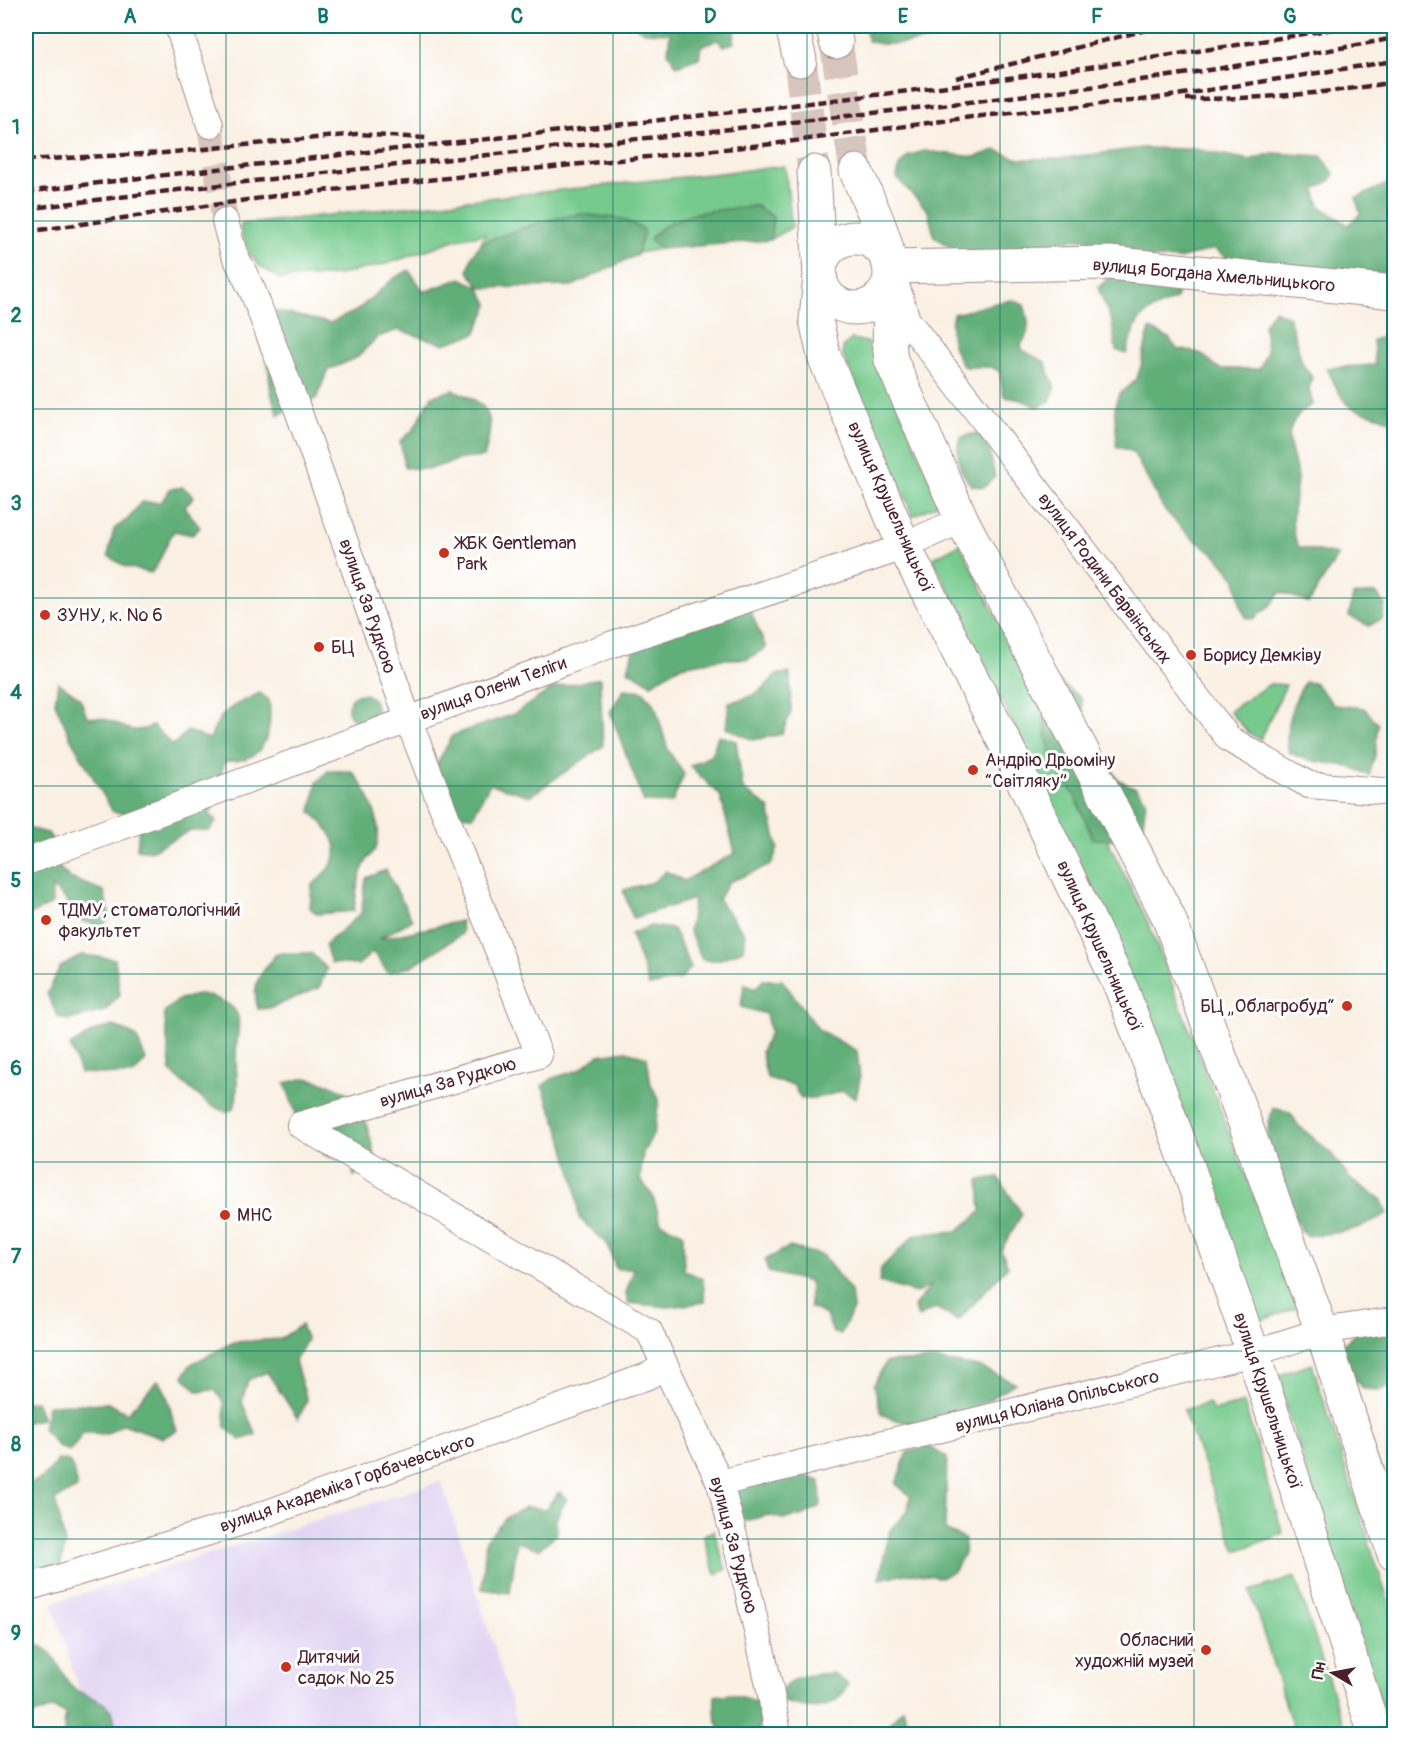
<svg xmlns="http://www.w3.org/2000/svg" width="1420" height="1760" font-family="Pangolin,sans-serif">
<rect width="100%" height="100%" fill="#fff"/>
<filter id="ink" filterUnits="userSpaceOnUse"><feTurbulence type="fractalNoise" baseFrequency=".0167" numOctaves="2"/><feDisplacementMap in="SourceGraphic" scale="12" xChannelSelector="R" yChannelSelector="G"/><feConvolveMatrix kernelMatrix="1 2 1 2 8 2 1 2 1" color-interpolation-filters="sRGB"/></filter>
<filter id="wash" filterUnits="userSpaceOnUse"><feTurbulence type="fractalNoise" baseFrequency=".008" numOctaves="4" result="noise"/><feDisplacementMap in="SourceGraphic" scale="24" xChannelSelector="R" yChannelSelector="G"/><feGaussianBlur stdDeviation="1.35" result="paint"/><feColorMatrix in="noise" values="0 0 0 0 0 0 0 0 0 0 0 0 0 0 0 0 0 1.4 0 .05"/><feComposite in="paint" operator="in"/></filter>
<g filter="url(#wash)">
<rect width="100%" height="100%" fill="#faf0e3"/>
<polygon fill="#e2d4f3" points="442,1481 521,1734 201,1734 200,1732 192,1734 93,1734 52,1603"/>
<g fill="#76ca8d" stroke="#60745c" stroke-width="1.5">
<path d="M785,166L792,227L770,240L773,217L756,206C720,211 674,209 650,239L661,249L638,253L644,230L543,221L481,243L485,234L457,239L390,263L339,275L280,279L258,265L246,247L240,229L242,224L255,223Z"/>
<polygon points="852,339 867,342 874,350 940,503 913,516 843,355 843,346"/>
<polygon points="960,544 1148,922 1297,1308 1258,1321 1114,934 933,558"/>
<polygon points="1270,684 1286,685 1260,740 1249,733 1229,711"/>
<polygon points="1312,1364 1394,1619 1394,1734 1390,1734 1276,1376"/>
<polygon points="1209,1403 1213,1411 1244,1403 1283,1534 1236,1551 1183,1410"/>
<polygon points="714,1531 726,1570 715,1574 703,1535"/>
<polygon points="1295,1577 1343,1724 1308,1734 1295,1734 1250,1591"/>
</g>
<g fill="#60ae78" stroke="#556652" stroke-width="1.5">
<polygon points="635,26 735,26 734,43 724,46 717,40 701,46 699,58 677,66 668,53 670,33 644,32"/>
<path d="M865,26H985C955,34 897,51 868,41Z"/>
<polygon points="1142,148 1195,149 1250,160 1272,153 1321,156 1334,173 1331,180 1315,190 1320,206 1348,225 1360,214 1356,198 1394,181 1394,290 1239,267 1214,249 1179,259 1120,257 1084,239 1045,243 1011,256 961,255 934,236 928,211 897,178 899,166 908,156 924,151 975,157 995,150 1019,159 1057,159"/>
<path d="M756,206L773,217L770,240L661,249L650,239C674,209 720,211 756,206Z"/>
<polygon points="580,214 623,219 644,230 637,255 572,286 481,288 468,271 472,256 481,243 543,221"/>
<polygon points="409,270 424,292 461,278 479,287 489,305 475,334 444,344 398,330 378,337 356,358 328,370 316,399 278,415 271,393 268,366 255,319 276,311 330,323 356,311 394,278"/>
<path d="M1115,272L1182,277L1176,299C1140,314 1137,316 1126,354L1116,350L1112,323L1098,288Z"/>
<path d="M1013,300L1024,305C1029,321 1031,331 1021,345L1022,350L1045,362L1055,388L1050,401L1039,407C1033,407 1032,404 1027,402C1001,392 1004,408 1000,372L992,367H964C952,348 948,337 953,314C974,310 992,302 1013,300Z"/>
<path d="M1274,310L1289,317L1303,365L1312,377L1309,390L1313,404C1303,410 1296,415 1291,427C1285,443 1297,462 1297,478C1296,503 1286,524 1299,547L1338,555L1309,603L1281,592L1268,608L1253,619L1246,617L1241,608L1236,579L1216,555L1190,537L1163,508L1133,452L1116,446C1119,429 1110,411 1119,395C1122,389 1132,386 1136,379C1143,367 1144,345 1150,329L1169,338L1177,349L1200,353L1220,369H1260L1267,351L1264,325Z"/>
<path d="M1388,335L1394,340V423C1381,414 1361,414 1349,406C1339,398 1333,379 1327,368L1375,365L1373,340Z"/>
<path d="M453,390C493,405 495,417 484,457L461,459L430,469L405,468L400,441L413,430L432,396Z"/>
<path d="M980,432L990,452L995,477L984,487L972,486C958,471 955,456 960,437Z"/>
<path d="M183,487L194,496L185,507L200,528L192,535L174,531C164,546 163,559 151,573L126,567L108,556L114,529L129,518L141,502H161L170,489Z"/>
<polygon points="1376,593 1385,605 1382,619 1369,626 1349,616 1353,595"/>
<polygon points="748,604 766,648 748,659 722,659 681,666 651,684 628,670 636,639"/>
<path d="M790,673L791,711L782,734L753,740L726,728L729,702C751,698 762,693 775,675Z"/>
<polygon points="600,678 603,746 530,796 490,784 473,816 435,814 432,772 453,735 514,714 553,688"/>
<path d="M1059,681L1082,699C1081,735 1104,746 1117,779L1136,788L1146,800L1141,840L1093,839L1075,796L1052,762L1045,729L1044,697Z"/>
<path d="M58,682L80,698L87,717C93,718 101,717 107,720C128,727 129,735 153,726L173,745L187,731L210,739C220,709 232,706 260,693L269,700C273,732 265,764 226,761L221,772L230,782L209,814L217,821L209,831H189L151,851L137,849L140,814L113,812L71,739L55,703Z"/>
<path d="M1305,682L1315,683L1334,705L1364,708L1378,724L1375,755L1369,776C1345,759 1316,768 1289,752C1283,726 1292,704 1305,682Z"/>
<polygon points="624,689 643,691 655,705 668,750 684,774 672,803 644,802 610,712"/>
<circle cx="362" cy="708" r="14"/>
<polygon points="718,735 736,741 743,789 769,808 778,848 771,865 729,882 718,899 745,934 743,950 718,960 702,960 689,931 694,899 633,918 623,890 653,882 666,871 684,881 735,853 720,795 690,766 712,755"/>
<path d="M328,771H352C367,790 383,821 377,845C376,851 370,855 367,860C358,875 356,894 354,911L317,914L310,908L312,885C346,858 342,840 311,812L317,782Z"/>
<polygon points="27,828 48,833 60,852 58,866 70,878 104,891 110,917 102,927 79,920 65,899 52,887 52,904 32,914 26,913"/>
<polygon points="386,870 412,920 379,939 461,921 462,934 410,967 388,973 373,952 358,965 331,963 325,945 361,913 366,878"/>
<polygon points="650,926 673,929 691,967 681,979 649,986 631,934"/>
<path d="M277,953H311L327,969L319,988L271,1008L258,1009C250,982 261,974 277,953Z"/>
<polygon points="82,955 115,959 120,994 105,1011 69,1020 58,1017 47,994 60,967"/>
<polygon points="763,980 782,980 819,1030 857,1051 860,1079 856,1098 843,1091 822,1097 801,1099 793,1085 767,1078 761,1052 770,1032 766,1014 741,1007 744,983 755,989"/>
<path d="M202,994C254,1008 235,1022 236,1062C237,1080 239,1092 234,1109L226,1112L208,1104L171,1072L164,1012L180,999Z"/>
<polygon points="114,1026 136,1036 146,1060 133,1075 80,1073 70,1046 96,1030"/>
<polygon points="626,1051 647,1057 651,1085 659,1099 654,1133 643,1153 640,1179 653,1196 661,1223 683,1233 684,1270 703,1279 705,1302 668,1307 628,1303 626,1293 634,1269 616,1269 608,1245 579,1218 575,1184 561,1134 542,1086 553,1078 579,1070 598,1055"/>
<path d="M306,1078C367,1092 360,1104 376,1160L354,1177L351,1163L325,1155L300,1125L285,1083Z"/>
<path d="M1273,1108L1290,1112L1298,1125L1331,1153L1350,1179L1381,1199L1388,1213C1362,1231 1339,1233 1308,1236L1300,1229C1282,1189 1256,1152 1273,1108Z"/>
<polygon points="998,1177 1022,1214 1001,1250 1008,1266 958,1321 936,1308 918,1317 914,1307 931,1285 916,1293 879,1282 881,1268 916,1234 957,1231 981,1212 979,1180"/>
<polygon points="789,1247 822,1255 851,1291 853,1309 841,1334 833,1333 826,1315 810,1307 810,1282 768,1272 765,1260"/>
<polygon points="1394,1324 1394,1384 1380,1390 1364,1389 1355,1380 1341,1347 1363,1326"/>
<polygon points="301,1325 307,1340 295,1361 307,1401 298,1419 267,1372 248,1380 242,1402 256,1435 240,1440 225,1427 224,1403 215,1390 197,1391 183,1376 191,1364 234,1342 280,1339"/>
<path d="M935,1360L980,1367L1015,1383C967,1413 939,1441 881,1414L874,1384L886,1362Z"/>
<path d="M158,1380C171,1395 168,1411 177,1430L163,1438L123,1424L107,1434L83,1433L70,1451L59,1447L43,1429L48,1405L108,1403L127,1413Z"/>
<polygon points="36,1401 43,1419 26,1422 26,1402"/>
<polygon points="929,1446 947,1458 945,1530 965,1539 964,1553 954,1572 940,1577 911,1573 879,1579 890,1530 908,1510 910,1496 896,1484 907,1452"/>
<polygon points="58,1460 69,1461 75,1473 77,1488 55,1500 65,1544 60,1569 26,1575 26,1486 44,1477"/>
<polygon points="771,1471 806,1476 820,1481 821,1506 801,1516 783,1519 768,1515 746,1521 735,1515 728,1488"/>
<polygon points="559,1492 567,1499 556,1519 557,1534 539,1549 517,1542 510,1593 482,1589 486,1540 505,1518 526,1507 545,1509"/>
<path d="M36,1645C60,1650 58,1676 75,1689C86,1697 105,1700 112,1711C115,1717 115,1727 115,1734H64L65,1713L52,1708L32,1716L26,1715V1683L35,1675L32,1660Z"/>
<path d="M833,1673L848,1684C833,1717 806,1708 777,1700C789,1672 806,1676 833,1673Z"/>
<path d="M730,1694L761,1702L764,1711L758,1731L763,1734H725C715,1726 714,1708 715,1696Z"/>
<polygon points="903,1708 910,1734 890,1734 891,1722"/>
</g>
</g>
<g filter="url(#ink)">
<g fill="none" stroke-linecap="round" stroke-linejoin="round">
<polyline stroke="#d7c6be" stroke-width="26" stroke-dasharray="26 13" stroke-linecap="butt" points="210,125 225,221"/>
<g stroke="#d7c6be" stroke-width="33" stroke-dasharray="33 16" stroke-linecap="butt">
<polyline points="836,42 856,171"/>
<polyline points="800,60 814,172"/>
</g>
<defs>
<g id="minor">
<polyline points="178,26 210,125"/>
<polyline points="225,221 233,251 253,292 295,402 408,719 539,1055 300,1125 649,1331 720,1483 747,1586 770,1689 778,1734"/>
<polyline points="896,285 907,320 1229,739 1309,785 1394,792"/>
<polyline points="26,862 610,645 889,552 962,520"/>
<polyline points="720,1483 1253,1353 1322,1331 1394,1320"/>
<polyline points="26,1588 245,1521 648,1376 664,1366"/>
</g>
<g id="primary">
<polyline points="792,26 800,60"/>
<polyline points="833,26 836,42"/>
<path d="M856,171C868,201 887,235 890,267C893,299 886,329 891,360L962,520L1168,916L1322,1331L1394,1554"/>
<polyline points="814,172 820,275 816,320 824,356 904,546 1008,749 1122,990 1181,1147 1253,1353 1375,1734"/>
<circle cx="855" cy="273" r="35"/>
<polyline points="890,267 1109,263 1394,292"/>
</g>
</defs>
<use href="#minor" stroke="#a28887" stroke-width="28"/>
<use href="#primary" stroke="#a28887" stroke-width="35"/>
<use href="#minor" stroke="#fff" stroke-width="26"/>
<use href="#primary" stroke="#fff" stroke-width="33"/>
<g stroke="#4a1f2b" stroke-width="4.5" stroke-dasharray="9 4.5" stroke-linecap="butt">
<polyline points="956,78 1162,26"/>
<path d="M1186,99C1256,99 1326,94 1394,82"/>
<polyline points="26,160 164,153 356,134 426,138"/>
<path d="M26,192C467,136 911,103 1350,26"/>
<path d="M26,209C330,169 637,141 942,105C1094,88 1245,67 1394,38"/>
<polyline points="26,232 275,196 772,144 972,117 1151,99 1394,61"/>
</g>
</g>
</g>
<path fill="none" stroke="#0f766e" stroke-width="1.5" stroke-opacity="0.55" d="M226,26V1734M420,26V1734M613,26V1734M807,26V1734M1000,26V1734M1194,26V1734M26,221H1394M26,409H1394M26,598H1394M26,786H1394M26,974H1394M26,1162H1394M26,1351H1394M26,1539H1394"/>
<g fill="#c8321e" stroke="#fff" stroke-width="2">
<circle cx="444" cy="553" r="6"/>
<circle cx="45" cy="615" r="6"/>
<circle cx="319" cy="647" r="6"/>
<circle cx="1191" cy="655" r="6"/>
<circle cx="973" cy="770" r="6"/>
<circle cx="46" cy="920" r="6"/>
<circle cx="1347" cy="1006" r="6"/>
<circle cx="225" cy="1215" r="6"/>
<circle cx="1206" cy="1650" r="6"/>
<circle cx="286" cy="1667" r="6"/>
</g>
<g text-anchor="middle" stroke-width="6" stroke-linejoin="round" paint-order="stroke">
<g font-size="18" fill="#4a1f2b" stroke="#fff">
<text transform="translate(1214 275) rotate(5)" y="6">вулиця Богдана Хмельницького</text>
<text transform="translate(891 507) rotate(66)" y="6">вулиця Крушельницької</text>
<text transform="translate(1105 578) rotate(53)" y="6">вулиця Родини Барвінських</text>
<text transform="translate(368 606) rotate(71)" y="6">вулиця За Рудкою</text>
<text transform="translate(493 688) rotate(-20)" y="6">вулиця Олени Теліги</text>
<text transform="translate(1100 946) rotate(66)" y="6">вулиця Крушельницької</text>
<text transform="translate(448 1082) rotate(-16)" y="6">вулиця За Рудкою</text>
<text transform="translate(1057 1401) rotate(-14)" y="6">вулиця Юліана Опільського</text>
<text transform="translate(1268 1401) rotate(72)" y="6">вулиця Крушельницької</text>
<text transform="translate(347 1483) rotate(-19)" y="6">вулиця Академіка Горбачевського</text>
<text transform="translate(734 1545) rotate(75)" y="6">вулиця За Рудкою</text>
</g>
<g font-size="18" fill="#4a1f2b" stroke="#fff" text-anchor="start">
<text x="456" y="549">ЖБК Gentleman<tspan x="456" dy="21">Park</tspan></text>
<text x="57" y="621">ЗУНУ, к. № 6</text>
<text x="331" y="653">БЦ</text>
<text x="1203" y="661">Борису Демківу</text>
<text x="985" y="766">Андрію Дрьоміну<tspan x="985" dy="21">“Світляку”</tspan></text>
<text x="58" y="916">ТДМУ, стоматологічний<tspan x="58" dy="21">факультет</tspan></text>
<text x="1335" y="1012" text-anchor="end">БЦ „Облагробуд“</text>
<text x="237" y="1221">МНС</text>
<text x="1194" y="1646" text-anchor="end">Обласний<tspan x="1194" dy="21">художній музей</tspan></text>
<text x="298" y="1663">Дитячий<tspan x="298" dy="21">садок № 25</tspan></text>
</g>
</g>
<rect width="1420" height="1760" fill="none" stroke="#fff" stroke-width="66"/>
<g transform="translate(1333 1673) rotate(280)" stroke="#ffffff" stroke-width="4.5" paint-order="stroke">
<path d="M0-4.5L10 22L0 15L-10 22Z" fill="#4a1f2b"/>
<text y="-9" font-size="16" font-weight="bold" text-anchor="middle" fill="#4a1f2b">Пн</text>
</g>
<rect x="33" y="33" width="1354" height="1694" fill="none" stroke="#0f766e" stroke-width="2"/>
<g font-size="20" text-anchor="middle" font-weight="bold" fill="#0f766e">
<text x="130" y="23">A</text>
<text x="323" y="23">B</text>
<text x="517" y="23">C</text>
<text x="710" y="23">D</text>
<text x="903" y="23">E</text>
<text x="1097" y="23">F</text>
<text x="1290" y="23">G</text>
<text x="16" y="134">1</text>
<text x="16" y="322">2</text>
<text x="16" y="510">3</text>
<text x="16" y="699">4</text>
<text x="16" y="887">5</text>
<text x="16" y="1075">6</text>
<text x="16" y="1263">7</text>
<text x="16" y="1451">8</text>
<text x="16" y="1640">9</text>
</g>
</svg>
